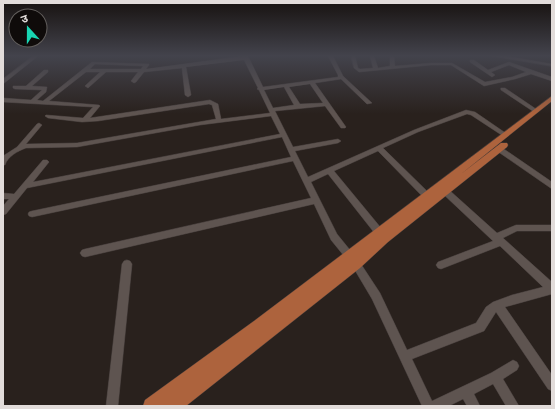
<svg xmlns="http://www.w3.org/2000/svg" width="555" height="409" font-family="Manrope,'Noto Sans Devanagari',sans-serif">
<rect width="100%" height="100%" fill="#29211d"/>
<g fill="none" stroke-linecap="round" stroke-linejoin="round">
<defs>
<g id="minor">
<polygon points="33,56 38,56 3,84 3,79"/>
<path d="M243,56H248L263,87L338,77V75L328,56H333L343,76L372,103L367,104L341,79L315,83L346,127L345,128H341L325,106L275,111L293,147L338,139L341,141L338,143L295,151L308,177L414,130L466,110L475,112L507,134V136H503L471,115L467,114L418,132L383,148L429,193L430,195L429,197H423L378,151L334,171L386,234L387,237L386,240L383,241L380,240L328,174L311,182L337,234L359,261L380,293L407,350L476,323L486,307L493,302L512,295L543,287L500,246L441,269L438,268L436,265L438,262L493,241L442,193L441,191L442,189H448L497,233L516,225H552V231H517L503,238L552,282V294L505,307L552,375V391L548,389L496,312L484,331L412,359L432,401L491,373L513,360L517,362L519,366L517,370L503,379L519,406H506L493,384L474,394L480,406H467L463,399L449,406H422L372,299L353,267L331,240L314,204L85,257L82,256L80,253L82,250L85,249L311,198L293,161L32,217L29,216L28,214L29,212L32,211L291,157L282,137L27,188L6,214L3,215V206L9,199H3V193L14,194L43,160H47L49,162L33,182L280,134L271,116L200,125L77,147L26,148C18,151 8,156 5,165H3V156L17,147L37,124L39,123L42,125L26,144L77,143L216,119L212,105L209,104L98,121L82,122L48,118L45,116L46,115L83,118L93,107L3,102V98L31,100L42,90L15,89L13,88V86H26L44,70H48V72L32,86L47,87L46,92L37,100L43,101L92,62L149,64V65L146,69ZM244,60L258,88L257,89L259,90L270,113L221,119L218,104L210,100L90,118L100,106L99,105L49,101L86,72H100L86,85L85,86L88,88L106,72H138L131,81L134,83L136,82L144,72L182,68L185,95L188,97L191,95L186,67ZM95,64L143,66L141,69H90ZM310,84L323,103L300,104L289,87ZM284,87L294,105L273,108L264,90Z"/>
<polygon points="351,56 355,56 358,68 360,69 373,68 370,56 374,56 378,68 390,66 390,56 394,57 395,66 431,63 452,63 485,82 512,77 526,72 509,65 491,72 495,75 492,77 470,62 470,60 474,60 488,70 509,62 552,77 552,81 531,74 515,79 484,86 451,65 431,65 359,72 354,68"/>
<polygon points="492,56 506,56 552,64 552,66"/>
<polygon points="501,88 505,88 539,111 536,113 534,112 501,90"/>
<polygon points="497,147 501,147 552,182 552,189 497,151"/>
<polygon points="127,260 130,261 132,264 118,406 106,406 122,264 124,261"/>
</g>
<polygon id="major" points="552,96 552,101 461,174 501,143 507,143 508,145 507,147 388,242 360,268 186,406 165,406 166,405 164,406 143,406 145,400 254,321"/>
</defs>
<use href="#minor" stroke="#443c3a" stroke-width="1"/>
<use href="#major" stroke="#443c3a" stroke-width="1"/>
<use href="#minor" fill="#5e5450" fill-rule="evenodd"/>
<use href="#major" fill="#ad633d" fill-rule="evenodd"/>
</g>
<linearGradient id="sky" x2="0" y2="1"><stop stop-color="#171210"/><stop offset="0.49" stop-color="#43434c"/><stop offset="1" stop-color="#43434c" stop-opacity="0"/></linearGradient>
<rect width="555" height="114" fill="url(#sky)"/>
<rect width="555" height="409" fill="none" stroke="#e2dcda" stroke-width="8"/>
<g transform="translate(28 28) rotate(339)"><circle r="19" fill="#0f0b0a" stroke="#635f5d"/>
<path d="M0-3L7 15L0 10L-7 15Z" fill="#18d5b2"/>
<text y="-6" font-size="11" font-weight="bold" text-anchor="middle" fill="#e2dcda">उ</text>
</g>
</svg>
